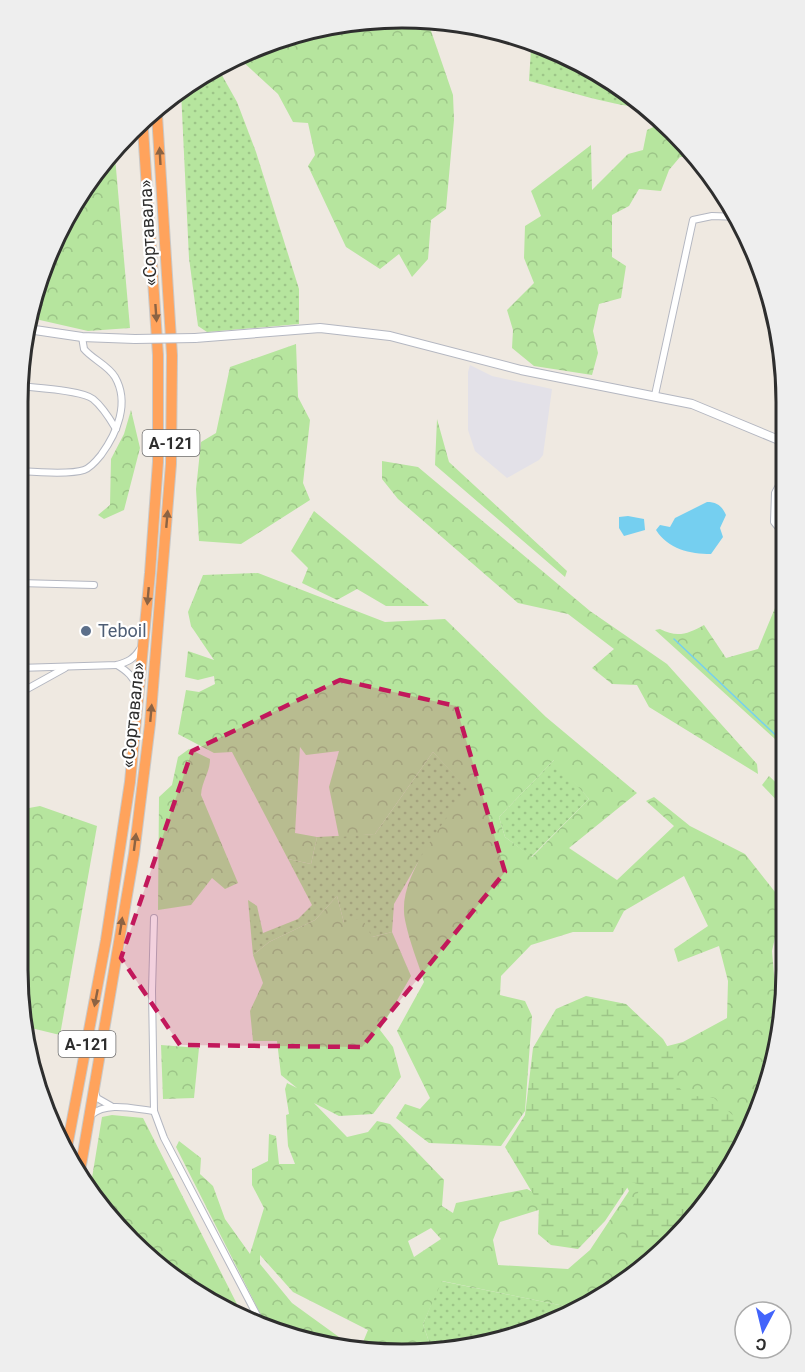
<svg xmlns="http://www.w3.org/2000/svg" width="805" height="1372" font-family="Roboto,sans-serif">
<defs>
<pattern id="grass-dots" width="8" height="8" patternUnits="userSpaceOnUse" patternTransform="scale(1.5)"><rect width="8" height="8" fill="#b6e59e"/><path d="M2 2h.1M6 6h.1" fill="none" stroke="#9dc588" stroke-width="1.8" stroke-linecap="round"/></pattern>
<pattern id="forest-crowns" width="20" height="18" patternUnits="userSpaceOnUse" patternTransform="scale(1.5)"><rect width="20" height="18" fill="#b6e59e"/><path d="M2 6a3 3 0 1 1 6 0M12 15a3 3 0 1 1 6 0" fill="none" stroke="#9dc588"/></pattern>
<pattern id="wetland-marsh" width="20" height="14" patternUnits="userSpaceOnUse" patternTransform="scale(1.5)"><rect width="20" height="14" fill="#b6e59e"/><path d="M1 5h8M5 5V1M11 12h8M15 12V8" fill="none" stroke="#9dc588"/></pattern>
</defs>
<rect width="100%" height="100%" fill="#efe9e1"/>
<polygon fill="#e3e1e8" points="470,365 492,376 552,389 543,455 539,460 507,478 475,451 468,430 468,372"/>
<g fill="url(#grass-dots)">
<path d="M531,48L616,83L644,106C628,111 550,86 529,81Z"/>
<polygon points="219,70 237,102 256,152 299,289 299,324 207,332 198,326 189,258 181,91 189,83"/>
<polygon points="433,752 468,789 417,864 394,904 392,932 372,937 344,923 337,896 315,920 269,942 253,955 248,900 257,906 263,933 298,919 312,905 288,859 311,864 317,837 375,834"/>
<polygon points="555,759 589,799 531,857 505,837 499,817"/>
<polygon points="441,1281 574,1308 526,1333 445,1347 430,1345 423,1324"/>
</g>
<g fill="url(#forest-crowns)" fill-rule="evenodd">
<polygon points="328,25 429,25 453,95 454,120 446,209 431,220 428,259 412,277 399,254 380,269 346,247 308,166 315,155 308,123 293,122 278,94 242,61"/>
<polygon points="664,122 675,131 694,156 680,157 669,170 661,191 639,189 629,206 612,215 612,257 626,266 621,298 599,304 593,331 598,353 592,375 534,366 512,348 513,330 507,310 534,283 524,258 525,226 541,216 531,191 591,145 592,190 628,154 643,150 647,130"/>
<polygon points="115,157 130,328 88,331 31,318 39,279 83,189"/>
<polygon points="296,344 298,397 310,420 303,483 310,500 241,544 199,541 196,489 201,442 216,433 230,367"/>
<polygon points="131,410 140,448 124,510 104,519 98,515 110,505 111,459 124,434"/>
<polygon points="437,419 449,462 567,571 565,577 435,465"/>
<polygon points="382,461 418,467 590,611 667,664 757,764 758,774 649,707 637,685 612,684 592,668 614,649 568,614 518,603 398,499 382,479"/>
<polygon points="314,511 429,606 386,606 357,589 337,600 302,583 308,568 291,551"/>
<path d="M258,573L385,622L445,619L546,717L637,793L569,848L617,880L674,826L646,801L654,797L690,826L745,854L783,902L772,951L779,1032L766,1093L722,1183L637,1274L574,1308L442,1281L423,1324L430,1345L445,1347L403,1354L361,1347L368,1330L293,1292L260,1255V1264L292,1303L350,1345L279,1334L267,1327L176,1147L179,1141L201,1158L200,1174L213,1186L225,1219L250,1254L264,1208L252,1185V1169L268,1161L269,1134L276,1136L279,1164H295L288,1146L286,1115L289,1114L285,1089L287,1083L297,1088L281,1075L277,1041H253L250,1011L263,983L253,955L269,942L315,920L337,896L344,923L362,918L372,937L392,932L411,976L380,1030L393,1047L401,1077L373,1114L339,1116L314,1103L347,1137L368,1132L377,1121L390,1124L444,1180L442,1206L453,1213L456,1203L527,1189L550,1201L545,1208L500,1222L493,1240L498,1265L568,1269L590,1250L629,1191L619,1172L633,1055L683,1042L727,1018L728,981L719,946L678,962L674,949L708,926L684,876L624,911L613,932H573L531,945L501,976L500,995L525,1001L532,1016L525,1111L501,1146L429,1143L396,1118L405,1104L420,1109L430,1098L397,1031L424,982C418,962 409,941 405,920C396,877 445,823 467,789L433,752L375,834L339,837L329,787L339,751L306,755L300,747L295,833L317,837L311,864L288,859L232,752L214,753L178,734L186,690L199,692L215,684L214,676L198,680L185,677L188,651L214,660L191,626L188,612L203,575ZM554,760L589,799L532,857L505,837L499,817ZM431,1228L441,1239L414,1257L408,1241Z"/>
<path d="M786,591V749L655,630L660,629C677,638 688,634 704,625L726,658L758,649L780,596Z"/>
<path d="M189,749L210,759C210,773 202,780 201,795L238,883L225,889L212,878L191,905L158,910L159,797L172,785L178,757Z"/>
<polygon points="769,776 786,792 786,810 762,785"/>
<polygon points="40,806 97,826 60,1035 27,1027 18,969 18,810"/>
<polygon points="161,1045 199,1048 194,1098 163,1099"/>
<polygon points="112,1115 143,1118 242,1314 201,1292 194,1279 176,1274 170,1267 165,1271 97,1203 90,1190 102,1117"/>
</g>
<polygon fill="url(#wetland-marsh)" points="586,996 626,1004 663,1039 673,1056 675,1083 686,1095 714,1098 749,1130 722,1183 637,1274 628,1279 631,1211 641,1185 631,1182 605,1221 578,1249 551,1245 538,1234 539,1204 505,1147 525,1115 533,1048 556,1009"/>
<g fill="#75cff0">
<path d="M707,502C717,502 722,506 726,515L720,528L723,537L711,554C690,554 668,549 656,530L660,525L670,527L675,518Z"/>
<polygon points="628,516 644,519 645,530 624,536 619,528 619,517"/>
</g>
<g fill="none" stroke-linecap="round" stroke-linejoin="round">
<polyline stroke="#75cff0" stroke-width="1.5" points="674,639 786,745"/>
<defs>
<g id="street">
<path d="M19,386C36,388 82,390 93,399C103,407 110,419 116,429"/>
<polyline points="655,395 693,220 712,216 739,217"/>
<path d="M19,471C34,472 70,475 84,470C90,468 97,460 101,455C117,433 130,403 115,377C108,365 92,359 84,349L82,337"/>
<polyline points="786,472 775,493 774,522 786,537"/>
<polyline points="19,583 94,585"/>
<path d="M117,665C127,671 134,677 137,688"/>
<path d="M18,668L117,665C128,662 134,659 140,649"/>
<polyline points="18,694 65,668"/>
<polyline points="154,918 152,991 154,1111 164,1138 262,1325"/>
<polyline points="95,1092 97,1098 111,1106"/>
<path d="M91,1115C107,1101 134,1109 154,1111"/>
</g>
<g id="secondary">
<polyline points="28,329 82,337 135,339"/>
<polyline points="195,338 320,328 390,336 521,370 692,404 786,443"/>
</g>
<g id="highway">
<polyline points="67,1147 106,940 130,782 150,573 158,462 158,355 143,129"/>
<polyline points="80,1171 134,854 150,724 171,464 172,355 157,115"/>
</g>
</defs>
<use href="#street" stroke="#b4b7c1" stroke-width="8"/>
<use href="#secondary" stroke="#b4b7c1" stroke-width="10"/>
<use href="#highway" stroke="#c9c9c9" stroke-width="12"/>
<use href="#street" stroke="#fff" stroke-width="6"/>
<use href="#secondary" stroke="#fff" stroke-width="8"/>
<use href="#highway" stroke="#ffa35c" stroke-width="10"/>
<defs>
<polyline id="secondary-bridge" points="135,339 195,338"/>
</defs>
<use href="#secondary-bridge" stroke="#b4b7c1" stroke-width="10" stroke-linecap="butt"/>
<use href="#secondary-bridge" stroke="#fff" stroke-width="8"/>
</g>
<defs><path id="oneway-solid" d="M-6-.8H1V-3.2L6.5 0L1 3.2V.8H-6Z" transform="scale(1.5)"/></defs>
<g fill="#8c6343">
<use href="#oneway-solid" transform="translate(160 156) rotate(-93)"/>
<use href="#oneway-solid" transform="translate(156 313) rotate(86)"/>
<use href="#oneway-solid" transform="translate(167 519) rotate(-85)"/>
<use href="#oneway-solid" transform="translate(148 596) rotate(95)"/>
<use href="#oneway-solid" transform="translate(151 713) rotate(-85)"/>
<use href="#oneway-solid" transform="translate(135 842) rotate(-83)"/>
<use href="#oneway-solid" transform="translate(121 926) rotate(-81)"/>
<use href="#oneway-solid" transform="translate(96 998) rotate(101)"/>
</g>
<path fill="#c2185b" fill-opacity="0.2" stroke="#c2185b" stroke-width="4.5" stroke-dasharray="12 8" stroke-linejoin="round" d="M340,680L456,706L505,872L362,1047L180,1045L121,958L192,751Z"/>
<circle fill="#5c6f8a" stroke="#fff" stroke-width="2" cx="86" cy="631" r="6"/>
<g text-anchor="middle" stroke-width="4.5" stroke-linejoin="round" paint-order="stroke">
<g fill="#fff" stroke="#6d6d6d" stroke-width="1.5">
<rect x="142.5" y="430" width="57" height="26" rx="4.5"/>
<rect x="58.5" y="1031" width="57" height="26" rx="4.5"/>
</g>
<g font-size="16" font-weight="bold" fill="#2e2e2e">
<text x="171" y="449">А-121</text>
<text x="87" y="1050">А-121</text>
</g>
<g font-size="18" fill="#2e2e2e" stroke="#fff">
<text transform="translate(148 233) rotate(-93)" y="6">«Сортавала»</text>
<text transform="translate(133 715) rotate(-84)" y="6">«Сортавала»</text>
</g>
<g font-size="18" fill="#4e5e75" stroke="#fff" text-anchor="start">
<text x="98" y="637">Teboil</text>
</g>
</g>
<path d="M0 0H805V1372H0ZM402 28H402A374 374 0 0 1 776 402V970A374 374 0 0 1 402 1344H402A374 374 0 0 1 28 970V402A374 374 0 0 1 402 28Z" fill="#eee" fill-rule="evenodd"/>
<path fill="none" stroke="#2e2e2e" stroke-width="3" d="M402 28H402A374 374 0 0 1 776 402V970A374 374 0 0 1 402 1344H402A374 374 0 0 1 28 970V402A374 374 0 0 1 402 28Z"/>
<g transform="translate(763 1330) rotate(187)"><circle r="28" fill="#ffffff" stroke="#ababab" stroke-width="1.5"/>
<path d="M0-4.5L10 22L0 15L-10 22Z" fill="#4264fb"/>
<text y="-9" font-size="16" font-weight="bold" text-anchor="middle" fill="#2e2e2e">С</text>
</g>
</svg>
